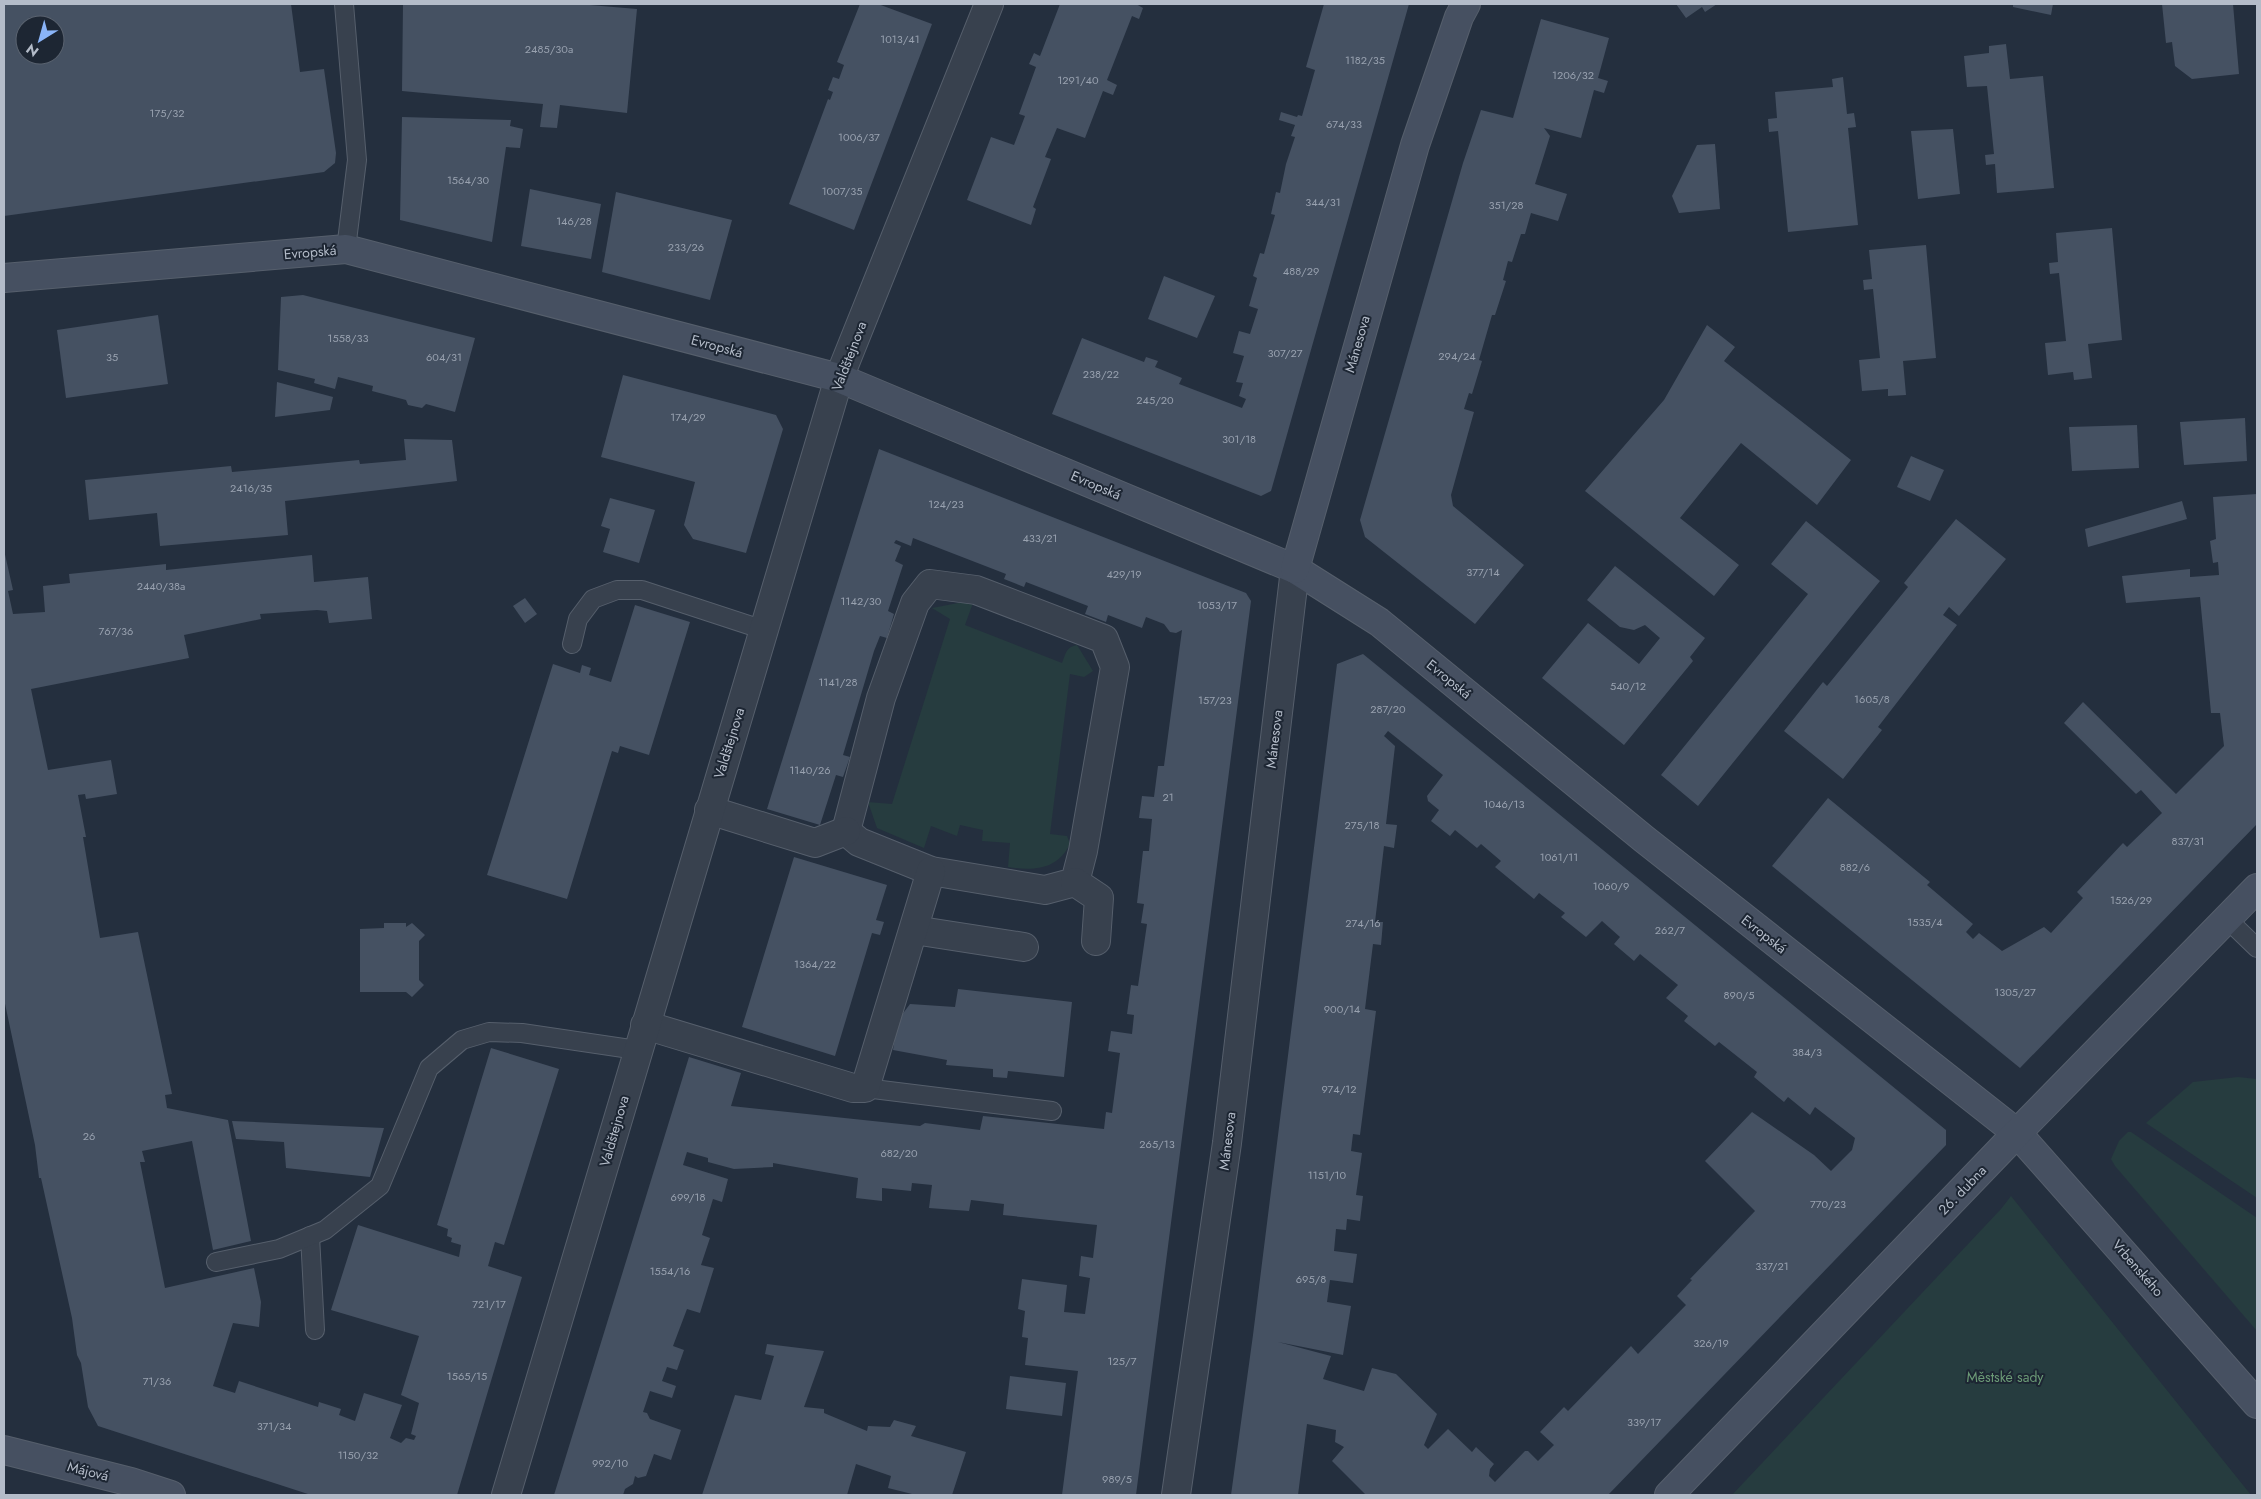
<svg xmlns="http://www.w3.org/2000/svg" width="2261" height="1499" font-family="Jost,sans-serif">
<rect width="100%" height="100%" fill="#242f3e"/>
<g fill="#263c3f">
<path d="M974,600L965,625L1062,663C1066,653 1066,647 1077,645L1093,671L1084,677L1070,674L1050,834L1067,836L1070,844C1057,870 1034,871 1008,867L1010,843L982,841L983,830L960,825L957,836L931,826L924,848L877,828L868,802L892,804L950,619L932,608Z"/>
<polygon points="2238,1077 2257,1079 2257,1198 2146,1123 2193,1082"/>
<polygon points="2128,1132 2131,1132 2257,1218 2257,1331 2115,1166 2111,1159 2119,1141"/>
<polygon points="2011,1196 2251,1495 1732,1495 2001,1209"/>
</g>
<g fill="#455162" fill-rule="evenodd">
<path d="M4,4H291L300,72L324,69L336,153L335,163L324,172L4,216ZM25,25H55V55H25Z"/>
<polygon points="403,4 578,4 637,9 627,113 560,105 557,128 540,127 543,104 402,91"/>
<polygon points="860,4 878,4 932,24 854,230 789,204 828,99 830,100 833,92 828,90 833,77 839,79 844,65 837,62"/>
<polygon points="1060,4 1136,4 1143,8 1139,19 1132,16 1107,80 1117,85 1113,95 1103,91 1085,138 1057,128 1045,157 1051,159 1033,207 1036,209 1031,225 967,200 991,137 1014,145 1025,116 1019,114 1036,67 1029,64 1034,53 1040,56"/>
<polygon points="1324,4 1409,4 1271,491 1261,496 1052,414 1082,338 1144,362 1146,357 1158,361 1155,367 1182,378 1179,384 1242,408 1246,399 1239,396 1243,383 1236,382 1244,356 1233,353 1239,331 1250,334 1258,309 1249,306 1257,278 1253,276 1260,253 1264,254 1275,215 1271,214 1276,192 1280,193 1286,164 1295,137 1291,136 1295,125 1279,120 1281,112 1297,117 1298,115 1302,116 1315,70 1306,67"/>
<polygon points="1676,4 1717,4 1705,12 1702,7 1686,18"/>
<polygon points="2013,4 2053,4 2051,15 2013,7"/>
<polygon points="2162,4 2233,4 2239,74 2192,79 2175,66 2172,42 2166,43"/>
<polygon points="1541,19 1609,38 1598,78 1608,81 1604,93 1594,90 1581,138 1544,128 1550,136 1535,184 1567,194 1558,221 1531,213 1525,234 1521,234 1512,262 1508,261 1503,280 1506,281 1495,315 1492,315 1479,360 1482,361 1472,394 1469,393 1464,409 1474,412 1451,495 1453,506 1524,565 1475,624 1365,537 1360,520 1463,163 1481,110 1513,118"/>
<polygon points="2006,44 2010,79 2043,76 2054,188 1997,193 1995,164 1986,165 1985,155 1994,154 1987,86 1967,87 1964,56 1989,53 1989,46"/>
<polygon points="1843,77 1847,114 1854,113 1856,127 1848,128 1858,225 1788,232 1778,131 1769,132 1768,119 1777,118 1775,92 1833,87 1832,79"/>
<polygon points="402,117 511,120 510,126 523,129 520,148 506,147 492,242 400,220"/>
<polygon points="1953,129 1960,194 1918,199 1911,131"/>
<polygon points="1715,144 1720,209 1679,213 1672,196 1697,145"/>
<polygon points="530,189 601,204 591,259 521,246"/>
<polygon points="616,192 732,220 710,300 602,272"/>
<polygon points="2112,228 2122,340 2088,344 2092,378 2074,380 2073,372 2048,375 2045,343 2066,341 2059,273 2050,274 2049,263 2058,262 2056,233"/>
<polygon points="1926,245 1936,358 1903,361 1906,395 1888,396 1888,389 1862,391 1859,360 1880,358 1873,289 1864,290 1863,280 1872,279 1869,250"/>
<polygon points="1164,276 1215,296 1197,338 1148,319"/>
<polygon points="303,295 475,338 455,412 426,404 422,408 408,405 406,400 372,391 373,386 338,377 335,389 314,383 315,379 278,370 281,297"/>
<polygon points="158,315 168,384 66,398 57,330"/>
<polygon points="1707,325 1735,347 1724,361 1851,460 1817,505 1741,443 1680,518 1739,565 1714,596 1585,491 1664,400"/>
<polygon points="623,375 776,415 783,429 746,553 693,539 684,525 695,482 601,457"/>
<polygon points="277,382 333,397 330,410 275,417"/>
<polygon points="2245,418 2247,461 2184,465 2180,422"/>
<polygon points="2137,425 2139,468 2072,471 2069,427"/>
<polygon points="404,439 452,440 457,481 285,501 288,535 160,546 157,513 89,520 85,480 231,466 232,472 359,460 360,464 406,460"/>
<polygon points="879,449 1246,593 1251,601 1136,1495 1062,1495 1078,1371 1025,1365 1028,1338 1022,1337 1025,1311 1018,1309 1022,1279 1067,1285 1064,1312 1085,1314 1090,1278 1079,1276 1081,1256 1093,1258 1097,1225 1003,1215 1004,1204 971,1200 969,1211 929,1208 932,1185 912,1183 911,1191 882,1188 882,1201 856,1198 858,1178 773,1163 773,1167 734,1169 708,1162 708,1158 687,1152 683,1165 728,1179 722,1202 713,1199 702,1235 710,1238 701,1265 714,1268 700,1313 687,1309 673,1346 684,1350 677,1370 667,1367 662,1381 676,1386 672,1398 650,1391 643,1412 647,1413 650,1419 681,1430 671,1460 654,1454 646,1476 638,1478 635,1476 633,1484 625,1489 623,1495 554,1495 689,1057 741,1073 731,1106 920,1126 925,1123 980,1130 983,1116 1104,1129 1106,1112 1112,1113 1120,1053 1108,1051 1111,1031 1132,1034 1134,1015 1127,1014 1131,985 1138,986 1147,924 1141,923 1144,904 1137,903 1143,851 1149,851 1152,819 1139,818 1142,796 1154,797 1158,766 1164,766 1182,630 1176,633 1170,632 1164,624 1146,617 1142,628 1108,615 1106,622 1085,614 1088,606 1026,582 1024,587 1004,579 1006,574 913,538 911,546 896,540 894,543 901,546 895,561 903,565 888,611 894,614 887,638 880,636 874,651 843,755 850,757 843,777 836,775 820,825 767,809"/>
<polygon points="1911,456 1944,470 1930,501 1897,487"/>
<polygon points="2257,494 2257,824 2020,1068 1772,866 1828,798 1930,882 1927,885 1973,924 1966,932 1973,939 1979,933 2002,951 2044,927 2051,933 2083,898 2077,892 2123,843 2127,847 2162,813 2141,790 2136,794 2064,723 2083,702 2176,794 2224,746 2220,713 2211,713 2200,597 2126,603 2122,576 2190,569 2190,577 2219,575 2218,562 2213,563 2210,541 2216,539 2213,497"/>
<polygon points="610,498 655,510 639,563 603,552 610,529 601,526"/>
<polygon points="2182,501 2187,519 2088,547 2085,529"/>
<polygon points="1956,519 2006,559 1959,616 1949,607 1943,615 1957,625 1878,727 1882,730 1843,779 1784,731 1823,682 1827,686 1908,587 1904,583"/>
<polygon points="1806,521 1880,581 1698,806 1661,775 1808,594 1771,564"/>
<polygon points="4,550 13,590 8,591 13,614 45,612 43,586 70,583 69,574 166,564 166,570 312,555 314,582 368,577 372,619 329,623 327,611 317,610 260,614 261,619 184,635 189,658 31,689 48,770 111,760 117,794 86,799 85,794 78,795 86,837 83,837 100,938 138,932 172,1094 165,1095 167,1108 228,1120 251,1241 213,1250 192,1141 142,1151 145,1162 140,1162 165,1288 254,1268 261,1302 259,1327 233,1323 213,1386 235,1393 239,1381 318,1407 319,1402 341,1409 339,1415 355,1421 364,1393 402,1405 390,1438 401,1443 406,1438 414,1440 416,1436 411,1434 419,1403 401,1395 419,1336 331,1310 358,1225 459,1257 461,1245 451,1242 452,1238 447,1236 448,1229 437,1225 491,1048 559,1069 504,1245 495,1242 488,1266 522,1277 457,1495 311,1495 98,1426 88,1407 81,1363 77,1355 72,1318 41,1178 39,1178 35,1145 4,999"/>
<polygon points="1615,566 1705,638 1690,657 1693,661 1624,745 1542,678 1588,623 1639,664 1660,638 1645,625 1634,630 1620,627 1587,600"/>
<polygon points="525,598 537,614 525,623 513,606"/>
<polygon points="635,605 690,622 649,755 620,746 618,753 612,751 567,899 487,875 553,664 580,673 582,665 591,668 589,675 611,682"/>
<path d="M1363,654L1946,1130V1145L1608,1495H1366L1332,1461L1344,1447L1335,1442L1336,1430L1307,1424L1298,1495H1231L1253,1335L1337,664ZM1388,731L1443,775L1427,796L1428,801L1439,810L1431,821L1450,836L1455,830L1477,848L1481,844L1501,861L1495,867L1534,899L1539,893L1553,904L1565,913L1561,917L1586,937L1602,921L1620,937L1614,944L1634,961L1640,954L1678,985L1666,998L1688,1016L1684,1021L1715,1046L1719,1042L1757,1072L1754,1077L1784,1102L1788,1097L1810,1115L1815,1107L1855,1138L1852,1150L1831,1171L1814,1155L1752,1112L1705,1161L1755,1211L1690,1279L1692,1280L1677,1296L1686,1305L1638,1354L1631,1346L1568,1411L1564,1407L1540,1432L1554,1445L1538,1461L1528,1451H1525L1495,1482L1489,1476L1490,1469L1494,1464L1476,1447L1472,1452L1448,1429L1428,1449L1424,1445L1437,1414L1396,1374L1372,1368L1364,1391L1323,1379L1331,1356L1278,1342L1343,1355L1351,1306L1327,1302L1330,1280L1353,1283L1357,1254L1334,1251L1336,1229L1346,1230L1347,1219L1360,1221L1363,1196L1356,1195L1362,1153L1351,1151L1353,1134L1360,1135L1376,1011L1365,1009L1373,944L1381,945L1383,922H1375L1384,846L1394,848L1397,825L1386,824L1395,746L1384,736Z"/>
<polygon points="794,857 887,885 876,920 884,922 880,935 872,933 835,1056 742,1027"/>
<polygon points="384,923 406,923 406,927 412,923 425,935 419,941 419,980 424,985 412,997 406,992 360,992 360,929 384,928"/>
<polygon points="958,989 1072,1002 1064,1077 1008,1071 1007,1078 993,1077 993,1069 946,1065 947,1060 893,1050 898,1020 910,1004 955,1007"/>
<polygon points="232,1121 384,1128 370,1177 286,1168 284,1142 236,1139"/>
<polygon points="767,1344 824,1351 804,1407 824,1409 824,1413 867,1431 868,1426 890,1427 894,1420 916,1426 911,1436 966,1452 952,1495 916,1495 888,1488 891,1476 856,1464 847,1495 702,1495 735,1395 761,1400 774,1356 765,1354"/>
<polygon points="1010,1376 1066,1383 1062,1416 1006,1409"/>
</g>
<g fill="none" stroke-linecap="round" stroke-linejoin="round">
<defs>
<g id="lane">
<polyline points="344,4 357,160 346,249"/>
<polyline points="572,644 578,619 593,599 617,590 642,590 764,630"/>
<polyline points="2227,919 2257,948"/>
<polyline points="865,1088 1052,1111"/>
<polyline points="310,1236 315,1330"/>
<polyline points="216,1262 279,1249 325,1230 380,1186 429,1068 462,1040 489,1032 522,1033 637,1050"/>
</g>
<g id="street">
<polygon points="930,584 976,590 1104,639 1115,667 1083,851 1075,882 1045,890 931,871 859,842 846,831 881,698 915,603"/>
<polyline points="709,810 815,843 846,831"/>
<polyline points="1075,882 1099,898 1096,941"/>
<polyline points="914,930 1024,947"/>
<polyline points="645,1025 853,1088 865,1088 931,871"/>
<polyline points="506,1495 839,378 989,4"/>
<polyline points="1176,1495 1227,1143 1295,569"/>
</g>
<g id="secondary">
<polyline points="4,278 346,249 839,378 1295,569 1379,622 1644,839 2017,1133 2257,1404"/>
<polyline points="1295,569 1415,145 1459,17 1466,4"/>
<polyline points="4,1450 131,1482 171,1495"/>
<polyline points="1669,1495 2017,1133 2257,888"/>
</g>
</defs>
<use href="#lane" stroke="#565f6c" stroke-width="20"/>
<use href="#street" stroke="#565f6c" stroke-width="30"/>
<use href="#secondary" stroke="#565f6c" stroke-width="30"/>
<use href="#lane" stroke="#38414e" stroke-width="18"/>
<use href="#street" stroke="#38414e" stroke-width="28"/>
<use href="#secondary" stroke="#465061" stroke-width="28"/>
</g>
<g text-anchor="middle" stroke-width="4" stroke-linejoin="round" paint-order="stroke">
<g font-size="11" fill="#98a1af">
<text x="900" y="43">1013/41</text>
<text x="549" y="53">2485/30a</text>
<text x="1365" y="64">1182/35</text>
<text x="1573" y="79">1206/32</text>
<text x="1078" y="84">1291/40</text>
<text x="167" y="117">175/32</text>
<text x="1344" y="128">674/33</text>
<text x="859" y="141">1006/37</text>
<text x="468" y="184">1564/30</text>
<text x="842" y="195">1007/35</text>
<text x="1323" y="206">344/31</text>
<text x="1506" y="209">351/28</text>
<text x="574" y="225">146/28</text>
<text x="686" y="251">233/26</text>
<text x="1301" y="275">488/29</text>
<text x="348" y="342">1558/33</text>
<text x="1285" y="357">307/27</text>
<text x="1457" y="360">294/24</text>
<text x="112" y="361">35</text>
<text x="444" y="361">604/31</text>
<text x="1101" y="378">238/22</text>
<text x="1155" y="404">245/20</text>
<text x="688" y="421">174/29</text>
<text x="1239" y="443">301/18</text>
<text x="251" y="492">2416/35</text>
<text x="946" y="508">124/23</text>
<text x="1040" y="542">433/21</text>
<text x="1483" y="576">377/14</text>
<text x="1124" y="578">429/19</text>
<text x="161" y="590">2440/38a</text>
<text x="861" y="605">1142/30</text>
<text x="1217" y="609">1053/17</text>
<text x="116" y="635">767/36</text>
<text x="838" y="686">1141/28</text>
<text x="1628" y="690">540/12</text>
<text x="1872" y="703">1605/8</text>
<text x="1215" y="704">157/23</text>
<text x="1388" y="713">287/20</text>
<text x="810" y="774">1140/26</text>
<text x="1168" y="801">21</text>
<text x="1504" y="808">1046/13</text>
<text x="1362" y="829">275/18</text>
<text x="2188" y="845">837/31</text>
<text x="1559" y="861">1061/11</text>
<text x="1855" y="871">882/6</text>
<text x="1611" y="890">1060/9</text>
<text x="2131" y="904">1526/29</text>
<text x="1925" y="926">1535/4</text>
<text x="1363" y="927">274/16</text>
<text x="1670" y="934">262/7</text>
<text x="815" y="968">1364/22</text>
<text x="2015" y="996">1305/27</text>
<text x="1739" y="999">890/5</text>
<text x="1342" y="1013">900/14</text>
<text x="1807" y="1056">384/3</text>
<text x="1339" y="1093">974/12</text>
<text x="89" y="1140">26</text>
<text x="1157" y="1148">265/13</text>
<text x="899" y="1157">682/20</text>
<text x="1327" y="1179">1151/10</text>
<text x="688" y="1201">699/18</text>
<text x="1828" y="1208">770/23</text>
<text x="1772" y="1270">337/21</text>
<text x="670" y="1275">1554/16</text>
<text x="1311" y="1283">695/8</text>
<text x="489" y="1308">721/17</text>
<text x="1711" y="1347">326/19</text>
<text x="1122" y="1365">125/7</text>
<text x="467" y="1380">1565/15</text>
<text x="157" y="1385">71/36</text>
<text x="1644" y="1426">339/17</text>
<text x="274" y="1430">371/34</text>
<text x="358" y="1459">1150/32</text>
<text x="610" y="1467">992/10</text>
<text x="1117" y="1483">989/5</text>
</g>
<g font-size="14" fill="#b4bcc9" stroke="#1d2633">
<text transform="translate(310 252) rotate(-5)" y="5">Evropská</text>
<text transform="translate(1357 344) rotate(-74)" y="5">Mánesova</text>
<text transform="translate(717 346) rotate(15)" y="5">Evropská</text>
<text transform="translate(849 356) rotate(-69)" y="5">Valdštejnova</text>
<text transform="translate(1096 485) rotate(23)" y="5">Evropská</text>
<text transform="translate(1449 679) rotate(39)" y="5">Evropská</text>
<text transform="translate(1274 739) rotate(-83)" y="5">Mánesova</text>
<text transform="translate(729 743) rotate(-73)" y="5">Valdštejnova</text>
<text transform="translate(1764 934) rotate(38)" y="5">Evropská</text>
<text transform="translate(614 1131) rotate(-74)" y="5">Valdštejnova</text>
<text transform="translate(1227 1141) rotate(-83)" y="5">Mánesova</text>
<text transform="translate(1962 1190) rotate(-46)" y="5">26. dubna</text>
<text transform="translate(2138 1268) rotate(49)" y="5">Vrbenského</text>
<text transform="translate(88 1471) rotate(14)" y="5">Májová</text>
</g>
<g font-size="14" fill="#6b9a76" stroke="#1d2633">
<text x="2005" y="1382">Městské sady</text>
</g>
</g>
<rect width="2261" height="1499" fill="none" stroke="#b4bcc9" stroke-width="10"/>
<g transform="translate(40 40) rotate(217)"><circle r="24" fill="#1d2633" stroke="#59626f"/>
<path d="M0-4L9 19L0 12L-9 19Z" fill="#8ab4f8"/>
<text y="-8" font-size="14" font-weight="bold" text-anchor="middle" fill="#b4bcc9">N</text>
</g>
</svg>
